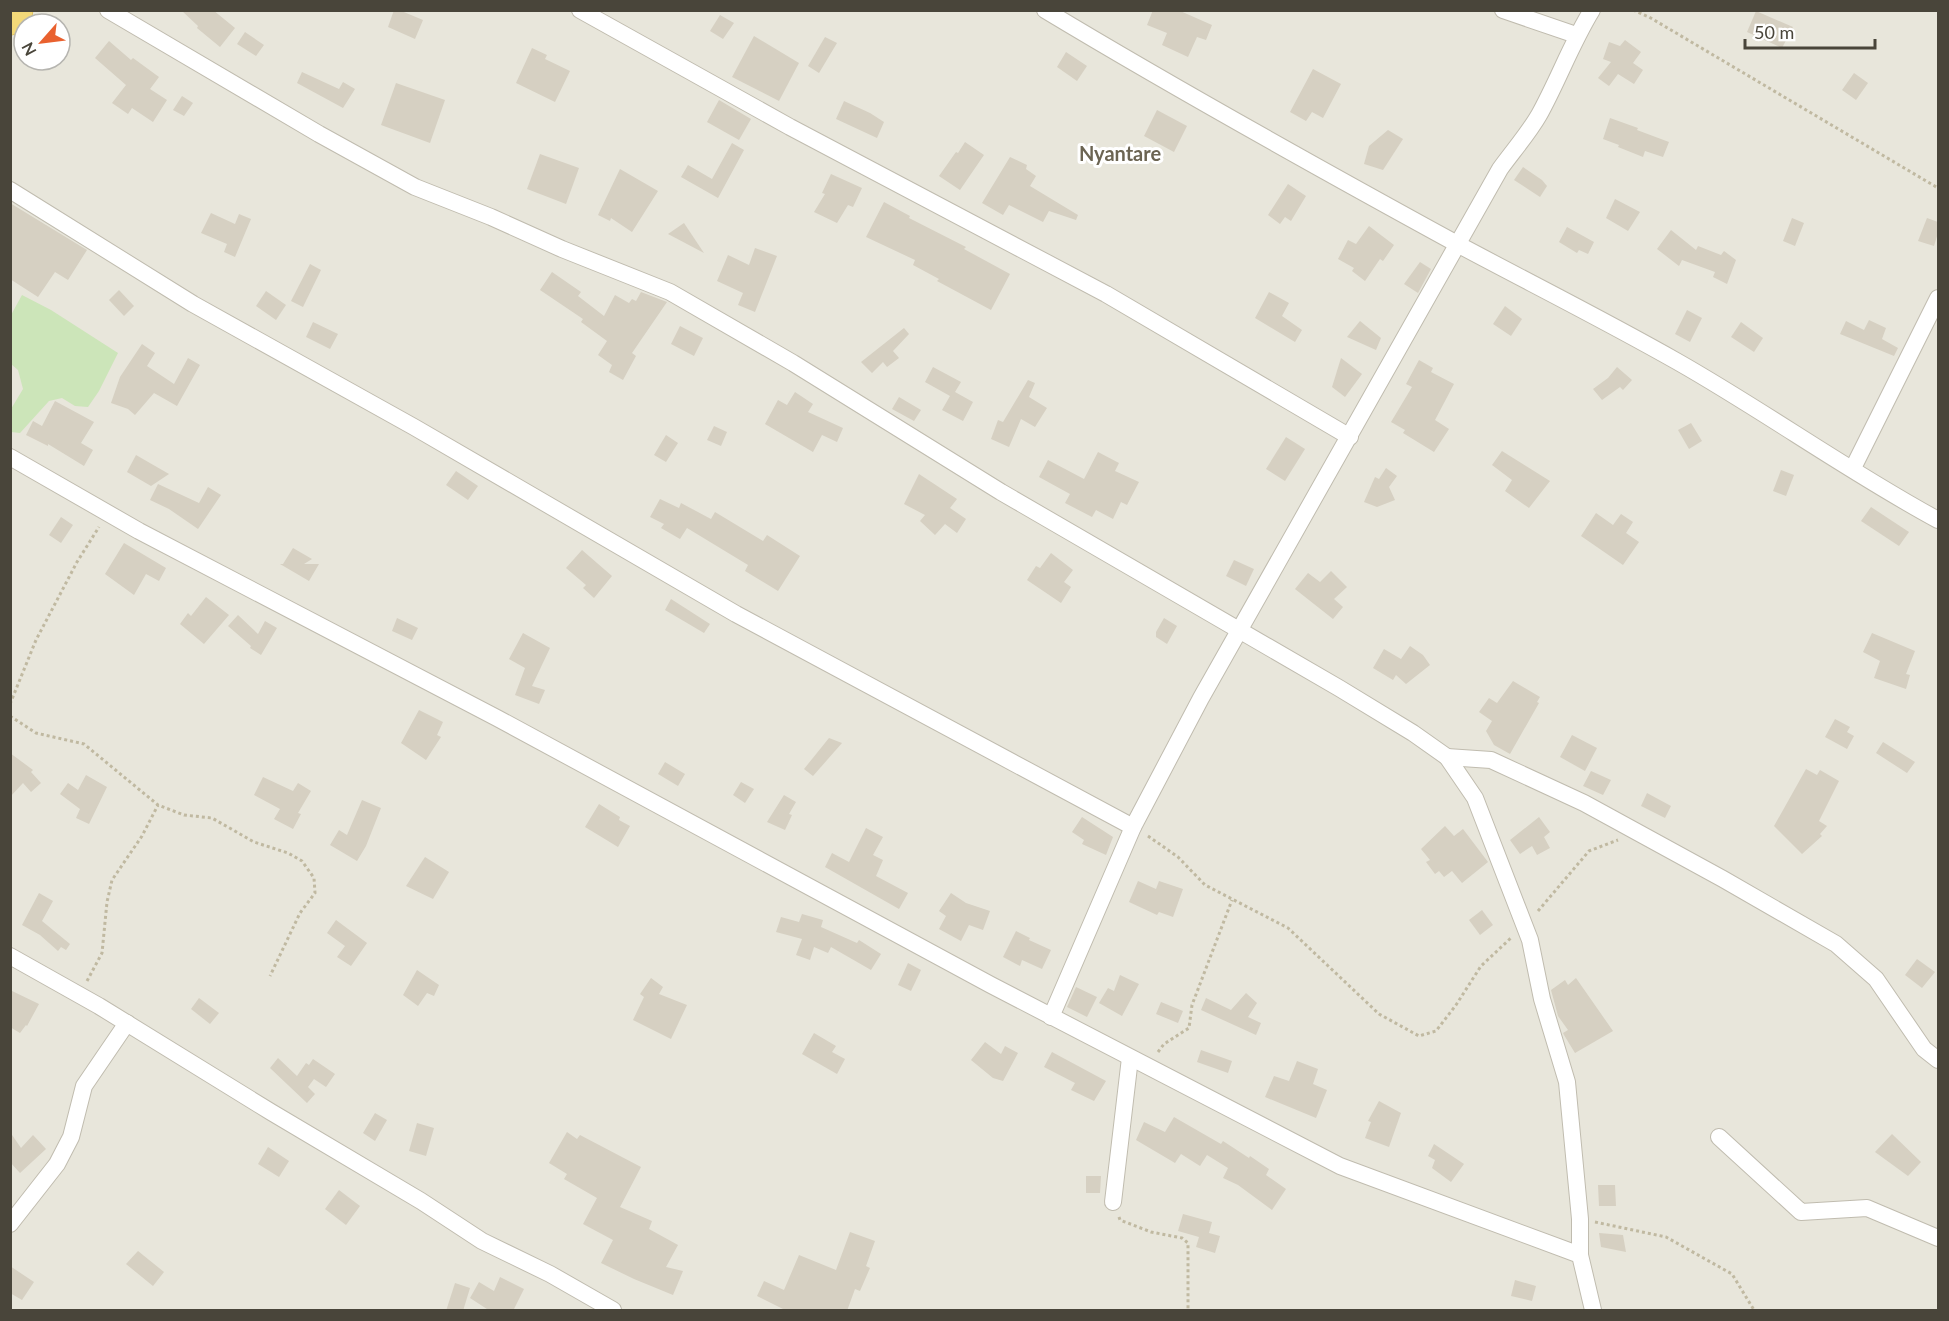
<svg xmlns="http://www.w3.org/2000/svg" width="1949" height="1321" font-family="Lato,sans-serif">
<rect width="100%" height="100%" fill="#f5f3ec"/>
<path fill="#e8e6db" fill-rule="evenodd" d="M10,11H1938V1310H11ZM24,24H60V60H24Z"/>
<polygon fill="#cce5b9" points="22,295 51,310 118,353 99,391 88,407 75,406 62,398 49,401 20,433 11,432 11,409 23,389 18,370 11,364 11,315"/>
<g fill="#d6d0c2">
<polygon points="181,10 213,10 235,28 220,47 197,28 198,26"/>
<polygon points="394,10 399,10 423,20 415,39 388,27"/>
<polygon points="1153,10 1178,10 1212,25 1206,40 1197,37 1188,57 1162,45 1167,33 1147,25"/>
<polygon points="1756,11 1793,27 1782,48 1747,32"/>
<polygon points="720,15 734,23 723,39 710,31"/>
<polygon points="245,32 264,45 256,56 237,44"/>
<polygon points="754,36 799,63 779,101 732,77"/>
<polygon points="825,37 837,43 819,73 808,66"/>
<polygon points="1625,40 1641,52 1633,63 1643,70 1634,84 1618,74 1609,86 1598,78 1611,62 1603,59 1609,42 1620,46"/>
<polygon points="109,41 131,60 133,58 159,77 150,89 167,100 153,122 132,108 128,114 112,103 126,85 95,58"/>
<polygon points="532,48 547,55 545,59 570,71 555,102 516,83"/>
<polygon points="1066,52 1087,66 1077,81 1057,67"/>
<polygon points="1313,69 1341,84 1323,118 1312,112 1306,121 1290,112"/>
<polygon points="302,72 339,89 343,82 355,89 343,108 297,83"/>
<polygon points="1854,73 1868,83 1856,100 1842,90"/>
<polygon points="396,83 445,100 430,143 381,125"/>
<polygon points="182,96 193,103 184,116 173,110"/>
<polygon points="719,100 751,119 739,140 707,122"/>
<polygon points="844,101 870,113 884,122 877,138 836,119"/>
<polygon points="1157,110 1187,126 1174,152 1144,136"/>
<polygon points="1610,118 1638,128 1637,130 1669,142 1663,157 1645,151 1643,157 1618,147 1619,145 1603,139"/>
<polygon points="1388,130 1403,139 1383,170 1364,164 1369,146"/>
<polygon points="965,142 984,155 960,190 939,176 956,152 958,153"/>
<polygon points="732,143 744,150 718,198 681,177 688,165 712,179"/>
<polygon points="540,154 579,168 566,204 527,189"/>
<polygon points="1010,157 1027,165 1026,169 1036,176 1030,186 1078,215 1076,220 1049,211 1043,222 1009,205 1003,215 982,203"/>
<polygon points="1523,167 1542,180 1547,186 1540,197 1514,180"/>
<polygon points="620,169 658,191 632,232 611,218 610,221 598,215"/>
<polygon points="831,174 862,188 853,207 848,205 837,223 814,212 825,194 822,193"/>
<polygon points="1288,184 1306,196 1291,221 1285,217 1280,224 1268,215"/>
<polygon points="1615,199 1640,212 1628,231 1606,218"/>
<polygon points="884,202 910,216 909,218 966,247 964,249 1010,274 991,310 937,281 939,279 913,265 915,260 866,237"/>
<polygon points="10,203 87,250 68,280 55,272 38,297 10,279"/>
<polygon points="211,213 235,224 239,214 251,219 235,257 224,252 227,244 201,233"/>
<polygon points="1792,218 1804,223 1795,246 1783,241"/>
<polygon points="1927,218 1938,222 1938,233 1934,246 1918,241"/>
<polygon points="684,223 704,253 668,234"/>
<polygon points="1369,226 1394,245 1383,261 1380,259 1365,281 1352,271 1354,268 1338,259 1348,240 1356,244"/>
<polygon points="1567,227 1594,242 1588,254 1579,250 1577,253 1559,242"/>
<polygon points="1671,230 1696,250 1698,246 1721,255 1724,251 1736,260 1727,284 1713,277 1715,272 1682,260 1679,266 1657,249"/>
<polygon points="755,248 777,256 755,312 738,305 743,293 717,281 728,255 749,265"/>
<polygon points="1420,262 1431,269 1418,293 1404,284"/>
<polygon points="310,264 321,270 303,307 291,301"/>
<polygon points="552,272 581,292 578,296 604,316 615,295 629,303 632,299 636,301 641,292 667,302 632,353 636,356 623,380 609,372 612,365 598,355 607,341 581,322 583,319 540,290"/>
<polygon points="119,290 134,306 124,316 109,300"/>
<polygon points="266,291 286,305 276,320 256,306"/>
<polygon points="1269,292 1289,303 1282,316 1302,330 1295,342 1255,318"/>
<polygon points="1505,306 1522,319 1511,336 1493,324"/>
<polygon points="1687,310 1702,318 1690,342 1675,334"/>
<polygon points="1869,320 1886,328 1882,339 1898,348 1894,356 1840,334 1846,321 1864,330"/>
<polygon points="1360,321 1381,338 1376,350 1347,337"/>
<polygon points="313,322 338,334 330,349 306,337"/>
<polygon points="1741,322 1763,338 1754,352 1731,337"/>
<polygon points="680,326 703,338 694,356 671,344"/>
<polygon points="904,328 909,334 893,351 899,358 887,367 883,362 872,373 861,362"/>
<polygon points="142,344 155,353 147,366 174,384 188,358 200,365 177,406 154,393 135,415 128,409 111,403 120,377"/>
<polygon points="1341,358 1362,374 1345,397 1332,387"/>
<polygon points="1419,360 1433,368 1431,372 1454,384 1435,420 1449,429 1434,452 1403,433 1405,430 1391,422 1412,387 1406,384"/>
<polygon points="933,367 961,382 955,392 973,402 963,421 942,410 950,396 925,382"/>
<polygon points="1617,367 1632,380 1623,390 1620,387 1602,400 1593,389 1608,378"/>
<polygon points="1028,380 1035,383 1029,397 1047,408 1035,427 1021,419 1009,447 991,439 998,420 1003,422"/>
<polygon points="795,392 813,404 808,412 843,428 837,442 822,435 813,452 765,424 778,400 787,405"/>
<polygon points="899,397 921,410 914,421 892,409"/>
<polygon points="55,401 94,422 81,443 93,450 84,466 48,444 48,446 26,435 33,421 42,426"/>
<polygon points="1691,423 1702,441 1689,449 1678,430"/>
<polygon points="714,426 727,432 721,446 707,440"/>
<polygon points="666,435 678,443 666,462 654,455"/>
<polygon points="1286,437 1305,449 1285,481 1266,469"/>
<polygon points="1502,451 1550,481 1529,508 1505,491 1512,480 1492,465"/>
<polygon points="1098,452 1119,463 1115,471 1139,482 1127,505 1121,502 1113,519 1096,510 1092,517 1065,503 1070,494 1039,477 1048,460 1084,479"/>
<polygon points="136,455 169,474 151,486 127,472"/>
<polygon points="1386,468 1397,476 1389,487 1395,500 1377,507 1364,502 1375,477 1379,479"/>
<polygon points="1781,470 1794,475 1786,496 1773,491"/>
<polygon points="456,471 478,486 468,500 446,485"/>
<polygon points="919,474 957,499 950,508 966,519 957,533 945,524 935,535 920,521 925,515 904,504"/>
<polygon points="158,484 199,503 208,487 221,495 198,529 169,509 150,500"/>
<polygon points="660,499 679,508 681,503 711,519 715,512 763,541 767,535 800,556 778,591 745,571 748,565 687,528 680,539 661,528 664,524 650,517"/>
<polygon points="1871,507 1909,532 1899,546 1861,521"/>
<polygon points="1596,513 1613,525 1621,514 1633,522 1626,533 1639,542 1623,565 1581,536"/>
<polygon points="61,517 73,525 61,543 49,535"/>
<polygon points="124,543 166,568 159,581 146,574 134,595 105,574"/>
<polygon points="293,548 312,559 304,564 319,564 309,581 280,564 283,564"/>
<polygon points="582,550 612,576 594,598 583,588 586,585 566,568"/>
<polygon points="1051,553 1073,570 1064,582 1071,587 1061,603 1027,580 1036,566 1040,568"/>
<polygon points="1234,560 1254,569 1246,586 1226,576"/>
<polygon points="1331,571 1347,587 1334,599 1343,607 1333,619 1295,589 1308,573 1320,582"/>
<polygon points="206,597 229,615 204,644 180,624 188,613 191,616"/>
<polygon points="671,599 710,624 704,633 665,610"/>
<polygon points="238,615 258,634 265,621 277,628 261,655 250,648 251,646 228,626"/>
<polygon points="397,618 418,628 412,640 392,631"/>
<polygon points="1164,618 1177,626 1167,644 1156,637 1156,632"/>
<polygon points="523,633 550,648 532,686 545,690 539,704 515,695 525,668 509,659"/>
<polygon points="1872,633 1915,651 1906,674 1910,675 1906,689 1874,678 1880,661 1863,652"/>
<polygon points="1410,646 1423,655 1430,665 1406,684 1396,675 1393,680 1373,668 1384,649 1401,659"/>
<polygon points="1513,681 1540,697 1537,702 1539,703 1510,754 1494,745 1486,731 1492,721 1479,712 1489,698 1497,703"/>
<polygon points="419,710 443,722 437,735 441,737 426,760 401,743"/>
<polygon points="1835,719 1850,727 1847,732 1854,736 1847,749 1825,737"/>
<polygon points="1572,735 1597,748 1585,771 1560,757"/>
<polygon points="829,738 842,743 813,776 804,769"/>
<polygon points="1883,742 1915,762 1907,773 1876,753"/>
<polygon points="10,753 33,770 31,772 41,783 31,792 23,783 10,797"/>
<polygon points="665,762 685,774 678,786 658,774"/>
<polygon points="1806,769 1817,775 1820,770 1839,781 1819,821 1827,826 1820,834 1822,836 1802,854 1774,826"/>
<polygon points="1591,771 1611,780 1603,795 1583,786"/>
<polygon points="86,775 107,787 89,824 76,818 80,809 60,794 68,783 78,790"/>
<polygon points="263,777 293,791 298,783 311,791 298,813 301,814 293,829 274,819 280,809 254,795"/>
<polygon points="741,782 754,789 745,803 733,795"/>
<polygon points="1647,793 1671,806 1665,818 1641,806"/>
<polygon points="784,795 796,802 789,814 792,815 785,830 767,822"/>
<polygon points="362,800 381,808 366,846 357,861 330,845 339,830 347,835"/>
<polygon points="599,804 620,817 619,820 630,826 618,847 585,827"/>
<polygon points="1082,817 1113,837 1106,855 1082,844 1084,840 1072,832"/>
<polygon points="1539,817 1550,832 1544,837 1550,848 1537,855 1532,846 1520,854 1510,840"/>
<polygon points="1445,826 1454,836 1463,829 1488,862 1462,883 1452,871 1444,877 1439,871 1435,874 1426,862 1430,860 1421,849"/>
<polygon points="866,828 883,837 873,855 883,860 876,876 908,893 899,909 825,867 832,853 849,862"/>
<polygon points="425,857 449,872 433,899 406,886"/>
<polygon points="1138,881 1156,889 1159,881 1183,889 1173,917 1159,912 1157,915 1129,902"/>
<polygon points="39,893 53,901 42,921 70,944 66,950 61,947 58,951 40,935 22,925"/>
<polygon points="951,893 966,903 990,911 983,930 969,925 961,941 939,929 946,916 939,911"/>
<polygon points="1482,910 1493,925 1480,935 1469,920"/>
<polygon points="802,914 823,920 821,927 857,943 859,940 881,954 871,970 831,947 828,953 814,947 810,960 796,955 802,939 776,932 781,917 799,922"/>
<polygon points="336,920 367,943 351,966 337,957 345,946 327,933"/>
<polygon points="1016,931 1030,938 1029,940 1051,950 1042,969 1022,960 1020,966 1003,957"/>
<polygon points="1917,959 1935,972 1922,988 1905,975"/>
<polygon points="908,963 921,970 911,991 898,985"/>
<polygon points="417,970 439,985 434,996 427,993 418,1006 403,995"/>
<polygon points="1120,975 1139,984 1122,1016 1099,1003 1108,988 1114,991"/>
<polygon points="651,978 663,987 659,994 687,1005 671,1039 633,1020 644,997 640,994"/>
<polygon points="1576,978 1613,1031 1575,1053 1564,1035 1563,1033 1568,1030 1558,1016 1551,990 1565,980 1568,985"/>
<polygon points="1076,987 1097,997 1087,1017 1067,1007"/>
<polygon points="10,990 39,1004 27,1026 26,1025 20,1033 10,1027"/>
<polygon points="1246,993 1257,1003 1248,1017 1261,1023 1256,1035 1201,1010 1206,998 1231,1010"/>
<polygon points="199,998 219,1013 210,1024 191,1009"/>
<polygon points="1161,1002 1183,1011 1178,1023 1156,1014"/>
<polygon points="814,1033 836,1046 832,1052 845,1059 837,1074 802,1054"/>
<polygon points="985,1042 1001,1054 1005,1046 1018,1053 1003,1081 993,1078 971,1060"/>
<polygon points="1201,1050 1232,1061 1228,1073 1197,1062"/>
<polygon points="1052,1052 1106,1081 1094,1101 1071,1090 1075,1083 1044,1067"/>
<polygon points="278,1058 297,1076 306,1063 309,1065 313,1059 335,1074 326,1087 314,1079 308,1087 315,1094 307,1103 270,1068"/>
<polygon points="1297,1061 1318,1069 1313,1084 1327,1090 1316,1118 1265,1097 1274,1076 1289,1081"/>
<polygon points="1379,1101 1401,1113 1389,1147 1365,1138 1371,1122 1368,1121"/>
<polygon points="375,1113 387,1120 375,1141 363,1133"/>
<polygon points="1174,1117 1221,1144 1223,1141 1249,1158 1250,1156 1269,1169 1266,1175 1286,1189 1272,1210 1238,1185 1223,1178 1228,1168 1207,1155 1200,1166 1181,1154 1175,1163 1136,1140 1144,1122 1165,1132"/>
<polygon points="417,1123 434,1128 426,1156 409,1151"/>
<polygon points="10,1132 21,1148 33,1135 46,1149 20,1173 10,1162"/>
<polygon points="567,1132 577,1139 580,1135 641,1167 620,1207 652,1221 649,1229 678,1245 666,1267 683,1271 673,1295 634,1279 601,1263 613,1240 583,1224 597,1198 564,1179 567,1174 549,1163"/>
<polygon points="1892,1134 1921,1162 1908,1176 1875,1152"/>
<polygon points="1434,1144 1464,1164 1451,1182 1432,1168 1435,1160 1428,1156"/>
<polygon points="268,1147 289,1161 279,1177 258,1164"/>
<polygon points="1086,1176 1101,1176 1100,1193 1086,1193"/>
<polygon points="1598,1185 1615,1185 1616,1206 1599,1206"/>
<polygon points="339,1190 360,1206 346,1225 325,1209"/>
<polygon points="1183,1214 1212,1222 1209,1233 1220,1236 1215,1253 1196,1247 1199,1237 1178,1231"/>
<polygon points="850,1232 875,1241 866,1266 870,1268 860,1291 855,1289 847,1311 787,1311 757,1296 764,1281 784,1290 799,1255 836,1270"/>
<polygon points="1599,1233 1623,1235 1626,1252 1601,1247"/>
<polygon points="138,1251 164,1272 153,1286 126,1264"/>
<polygon points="10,1266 34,1282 22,1300 10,1293"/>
<polygon points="500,1277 524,1289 513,1311 490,1311 470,1298 479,1282 494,1291"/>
<polygon points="1515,1280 1536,1286 1532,1301 1511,1296"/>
<polygon points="455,1283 470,1288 463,1311 446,1311"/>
</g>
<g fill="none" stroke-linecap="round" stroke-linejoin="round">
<defs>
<g id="minor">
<polyline points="108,10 319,134 415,187 491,217 562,249 670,292 793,363 1001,492 1339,688 1413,733 1447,757 1475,798 1530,940 1542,999 1567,1082 1580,1219 1580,1255 1593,1310"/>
<polyline points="580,10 790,127 1106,294 1350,437"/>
<path d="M1045,10C1181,92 1320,169 1459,245C1532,284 1606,321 1678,362C1766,412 1849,472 1938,520"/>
<polyline points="1503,10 1576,35"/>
<polyline points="10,190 193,304 414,427 736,614 1133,827"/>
<polyline points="10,457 139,531 497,718 991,985 1340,1166 1580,1255"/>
<polyline points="1853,468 1938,298"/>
<polyline points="1447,757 1491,760 1584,803 1723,879 1836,944 1876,979 1924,1049 1938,1060"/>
<polyline points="10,956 99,1006 271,1112 421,1201 482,1241 550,1274 613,1310"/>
<path d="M1051,1017L1133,827L1201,698L1500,169C1513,151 1528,134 1539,115C1558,81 1571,44 1592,10"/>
<polyline points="1719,1137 1801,1212 1867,1208 1938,1238"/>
<polyline points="1113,1202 1130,1058"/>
<polyline points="10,1224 57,1164 71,1137 84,1086 127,1023"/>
</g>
<polyline id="highway" points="10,22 20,10"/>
</defs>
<use href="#minor" stroke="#c0bcaf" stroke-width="18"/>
<use href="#highway" stroke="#d2b049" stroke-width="27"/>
<g stroke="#c0b9a1" stroke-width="3" stroke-dasharray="3 3" stroke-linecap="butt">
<polyline points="1633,10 1649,17 1938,188"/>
<polyline points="10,704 36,640 77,562 99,527"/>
<polyline points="10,716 36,733 84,744 158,805 184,815 212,818 254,842 288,853 302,861 314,878 315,893 300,913 270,976"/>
<polyline points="1148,836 1178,857 1205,885 1288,928 1379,1014 1419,1036 1436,1031 1456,1005 1481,966 1512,937"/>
<polyline points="1538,911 1589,851 1618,840"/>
<polyline points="87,981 102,953 107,902 112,880 142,836 158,805"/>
<polyline points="1158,1052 1164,1044 1189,1028 1192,1005 1232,900"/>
<polyline points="1119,1217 1120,1220 1151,1232 1182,1238 1188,1243 1188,1310"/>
<polyline points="1595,1222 1666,1237 1732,1274 1754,1310"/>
</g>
<use href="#minor" stroke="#fff" stroke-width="16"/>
<use href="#highway" stroke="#f3d979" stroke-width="26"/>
</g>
<g text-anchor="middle" stroke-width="6" stroke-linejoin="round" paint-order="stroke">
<g font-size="20" font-weight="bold" fill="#6b6452" stroke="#fff">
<text x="1120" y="161">Nyantare</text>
</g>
</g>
<rect width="1949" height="1321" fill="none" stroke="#49453a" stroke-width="24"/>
<g transform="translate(42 42) rotate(242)"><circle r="28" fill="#ffffff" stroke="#b6b5b0" stroke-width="1.5"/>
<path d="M0-4.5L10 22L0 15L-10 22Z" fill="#e9612f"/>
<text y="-9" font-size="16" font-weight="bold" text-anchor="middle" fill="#49453a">N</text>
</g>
<path d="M1745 39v9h130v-9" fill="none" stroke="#49453a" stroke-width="3"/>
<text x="1754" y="39" font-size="18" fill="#49453a" stroke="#ffffff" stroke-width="4.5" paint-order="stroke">50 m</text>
</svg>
